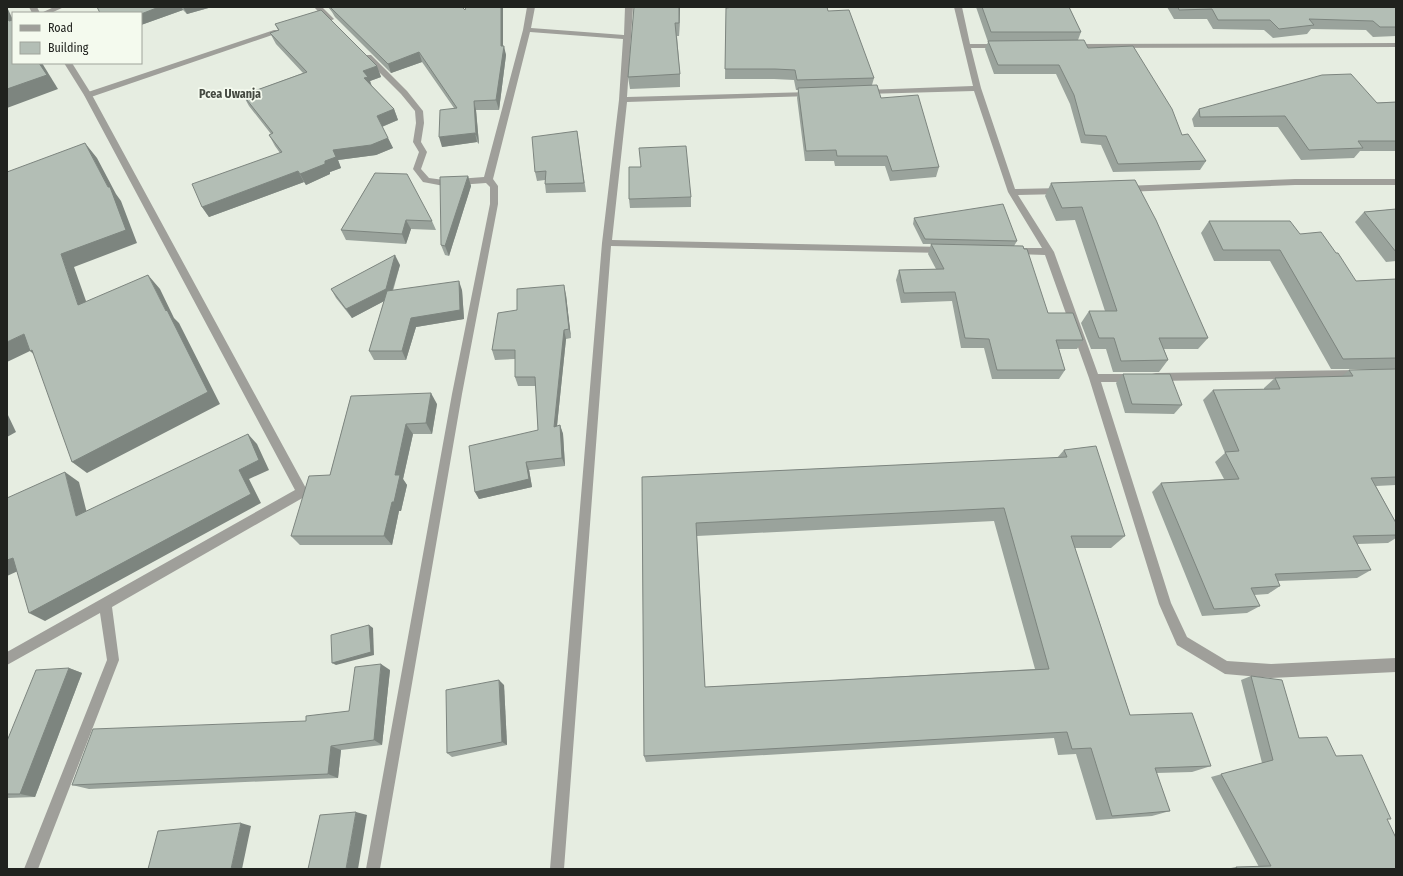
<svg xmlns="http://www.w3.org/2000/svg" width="1403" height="876" font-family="'Fira Sans Condensed',sans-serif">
<rect width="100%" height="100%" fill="#e6ede1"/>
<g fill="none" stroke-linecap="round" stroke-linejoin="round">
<polygon fill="#9f9f9a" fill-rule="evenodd" points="274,30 280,30 281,32 91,97 88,97 84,95 85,93"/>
<g fill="#9f9f9a" fill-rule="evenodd">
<polygon points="29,7 37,7 40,13 32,13"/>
<polygon points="54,7 64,7 51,13 41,13"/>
<polygon points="314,7 322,7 334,19 330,21 327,21"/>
<polygon points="527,7 535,7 531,28 624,35 625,7 633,7 627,97 812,92 816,94 812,96 627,102 612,240 944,247 949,250 944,253 611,246 564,869 550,869 602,243 619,100 623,39 530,32 493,179 498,186 498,204 462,394 380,869 366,869 452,394 490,204 490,187 486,183 444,186 423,182 413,169 419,152 413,142 416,123 415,111 401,94 364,57 365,55 371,55 407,91 423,111 424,123 421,142 427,152 421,169 429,178 444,180 484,177 523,30"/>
<polygon points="954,7 962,7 970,44 1001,44 1005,46 1001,48 971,48 981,88 1015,189 1062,188 1066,191 1062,194 1018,195 1054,252 1098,374 1135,374 1139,375 1140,378 1139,381 1135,382 1101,382 1171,603 1187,637 1227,661 1271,664 1396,658 1396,672 1271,678 1225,674 1177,645 1159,604 1089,378 1045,255 1013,254 1008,251 1013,248 1042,248 1008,192 974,91 865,94 861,92 865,90 973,86"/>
<polygon points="1396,43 1396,47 1073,48 1069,46 1073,44"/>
<polygon points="64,63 72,63 92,95 308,492 306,496 112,607 119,660 38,869 24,869 107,660 100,613 7,665 7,652 295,490 84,95"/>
<polygon points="1295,179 1396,179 1396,185 1295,185 1125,192 1121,189 1125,186"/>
<polygon points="1359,370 1363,371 1364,374 1363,377 1359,378 1156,381 1152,380 1151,377 1152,374 1156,373"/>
</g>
</g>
<g fill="#9aa39c" fill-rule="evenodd">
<polygon points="97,7 212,7 187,14 183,10 141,25 141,13"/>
<polygon points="328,7 462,7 465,10 466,7 503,7 503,46 506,55 499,110 476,110 479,144 477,142 442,147 454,108 422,62 391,73 335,17 332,12"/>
<polygon points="634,7 680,7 679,36 677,36 680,74 680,87 630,89 628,77"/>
<polygon points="976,7 1069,7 1081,32 1078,40 1088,48 1182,135 1206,161 1200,170 1113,172 1101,145 1081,143 1070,104 1056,74 994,74 985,49 988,42"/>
<polygon points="1167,7 1396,7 1396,36 1373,37 1366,30 1311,29 1307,34 1273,38 1264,30 1213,29 1207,19 1174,19"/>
<polygon points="726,8 828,11 874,78 872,85 881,98 939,167 936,177 890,181 885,166 835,166 834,161 805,161 797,98 798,90 796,90 794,80 774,79 725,79"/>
<polygon points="275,24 377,66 381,77 370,81 372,86 394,109 398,120 382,127 388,138 393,148 376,155 338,160 341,168 330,172 330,174 306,185 304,182 209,217 202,207 280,153 275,146 269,135 271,134 249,106 243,95 303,73 276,44 270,33 278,30"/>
<polygon points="1396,102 1396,151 1360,151 1354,158 1301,160 1278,127 1194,127 1192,119 1199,109"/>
<polygon points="577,131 586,192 546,193 545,184 545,180 537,181 535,172"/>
<polygon points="375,173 432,221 436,230 411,229 406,244 346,240 341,230"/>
<polygon points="468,176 471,186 449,256 445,255 441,245"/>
<polygon points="1135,180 1208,338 1198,349 1164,349 1168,360 1159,372 1113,372 1106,349 1091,349 1081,323 1089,311 1105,311 1075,220 1056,221 1045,196 1051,183"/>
<polygon points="691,197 691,207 630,208 629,199"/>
<polygon points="1396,209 1396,261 1386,262 1355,222 1364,212"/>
<polygon points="914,218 1017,241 1014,246 1048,313 1083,340 1077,349 1059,349 1065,370 1059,379 992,379 984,348 961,348 952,301 901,303 896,280 899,270 936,269 928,254 931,244 923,244 913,224"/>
<polygon points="1209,221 1300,234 1356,281 1396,279 1396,369 1331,369 1270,261 1214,261 1201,233"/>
<polygon points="400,265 393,291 462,290 464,319 416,327 406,360 374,360 369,351 384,301 352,318 336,298 331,289"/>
<polygon points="566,295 571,338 566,339 557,426 560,425 563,434 565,466 529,470 532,487 479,499 475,492 538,430 536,386 518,386 515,377 515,359 495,360 492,350 517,310"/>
<polygon points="1396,369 1396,485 1376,486 1396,523 1396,538 1388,543 1357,544 1371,570 1357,578 1278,581 1280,586 1268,594 1254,595 1260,606 1247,613 1202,616 1152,492 1161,483 1224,479 1215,462 1225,453 1203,400 1213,390 1264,390 1264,388 1275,378 1342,376 1349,370"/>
<polygon points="1123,374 1182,405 1174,414 1125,413 1116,383"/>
<polygon points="351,396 437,404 432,434 413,434 403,479 407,485 401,511 399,511 392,545 300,545 291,536 330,475"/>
<path d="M1064,450L1125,536L1111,548H1075L1130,715L1211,766L1192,772L1156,773L1170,811L1152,816L1096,820L1076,754L1058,755L1054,738L646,762L644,756L642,477L1057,458ZM994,521L1035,669L705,687L697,536Z"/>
<polygon points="69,668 82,673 35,797 7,798 7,741"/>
<polygon points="390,670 382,745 341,750 338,778 89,789 72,785 306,721 349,711"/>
<polygon points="1251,676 1299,738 1336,756 1391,819 1387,819 1396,869 1226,869 1236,867 1259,867 1211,777 1262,763 1241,680"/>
<polygon points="504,685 507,745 452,757 447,753"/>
</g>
<g fill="#7d857f">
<polygon points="7,7 13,20 7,25"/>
<polygon points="159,7 181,7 183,10 141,25 141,14"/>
<polygon points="183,7 212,7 187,14"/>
<polygon points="501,7 503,7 503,55 504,46 506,55 499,110 496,100 501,46"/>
<polygon points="679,7 680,7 679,36"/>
<polygon points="419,52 422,62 391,73 388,64"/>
<polygon points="39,63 42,63 58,89 7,108 7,89"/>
<polygon points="377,66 381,77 370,81 372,88 364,78 363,71"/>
<polygon points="474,101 476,110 479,144 476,135"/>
<polygon points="394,109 398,120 381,127 377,116"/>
<polygon points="475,133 477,142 442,147 439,137"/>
<polygon points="388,138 393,148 376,155 338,160 341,168 330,172 330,174 306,185 300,174 325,161 333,150"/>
<polygon points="85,143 97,158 116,194 121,201 137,243 74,267 92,318 78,305 61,254 108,187"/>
<polygon points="298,171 304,182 209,217 202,207"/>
<polygon points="468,176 471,186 449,256 445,246"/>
<polygon points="406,220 411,229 406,244 402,234"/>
<polygon points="395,255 400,265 390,298 352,318 346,309"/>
<polygon points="148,275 160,289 174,318 179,323 220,404 87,473 72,462 166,311"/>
<polygon points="459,281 462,290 464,319 416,327 406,360 402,351 411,318"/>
<polygon points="564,285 566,295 571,338 569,329"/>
<polygon points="564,330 566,339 556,435 554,427"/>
<polygon points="24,334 45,364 30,351 7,362 7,342"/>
<polygon points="431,393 437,404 432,434 426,423"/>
<polygon points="7,413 16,432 7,437"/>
<polygon points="406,424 413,434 403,479 407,485 401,511 399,511 392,545 384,536 392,502 395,475"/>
<polygon points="560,425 563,434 565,466 562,458"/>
<polygon points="248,434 257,444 269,470 249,479 261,503 45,621 29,613 239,470"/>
<polygon points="526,462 529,470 532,487 479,499 475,492"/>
<polygon points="65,472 79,482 90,525 76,516"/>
<polygon points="13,558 29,566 7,576 7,560"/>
<polygon points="369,625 373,628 374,655 336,665 332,663"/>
<polygon points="381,664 390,670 382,745 374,740"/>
<polygon points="69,668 82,673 35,797 20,794"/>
<polygon points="499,680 504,685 507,745 502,742"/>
<polygon points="331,746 341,750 338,778 328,774"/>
<polygon points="356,812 367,815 358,869 346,869"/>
<polygon points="241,823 251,826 242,869 231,869"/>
</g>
<g fill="#b3beb5" stroke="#7d857f" fill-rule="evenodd">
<polygon points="97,7 159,7 141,14 141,13 100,13"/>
<polygon points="334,7 462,7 465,10 466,7 501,7 501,46 504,46 496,100 474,101 476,135 475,133 439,137 440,110 457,108 419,52 388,64 331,8"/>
<polygon points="634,7 679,7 679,23 675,23 680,74 628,77"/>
<polygon points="733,7 827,7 828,11 849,10 874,78 797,80 795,70 775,69 725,69 726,8"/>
<polygon points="982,7 1069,7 1081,32 991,32"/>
<polygon points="1178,7 1396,7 1396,27 1380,27 1373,21 1309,19 1314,25 1279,29 1270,20 1218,20 1212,9 1179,10"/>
<polygon points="321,10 377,66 363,71 368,77 364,78 394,109 377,116 388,138 371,145 333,150 336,157 325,161 325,164 300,174 298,171 202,207 192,184 282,152 269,135 273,133 243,95 307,72 270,33 279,30 275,24"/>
<polygon points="7,17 9,21 13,20 13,63 39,63 47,75 7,89"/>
<polygon points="1084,40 1088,48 1133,46 1172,109 1182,135 1188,134 1206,161 1118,164 1106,136 1085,135 1074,95 1059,65 998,65 988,41"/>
<polygon points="1351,74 1377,103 1396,102 1396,141 1358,141 1363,148 1309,150 1285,116 1200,117 1199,109 1322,75"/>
<polygon points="877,85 881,98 918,95 939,167 892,171 887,156 837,156 836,150 806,151 798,88"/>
<polygon points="577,131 584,183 545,184 546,171 535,172 532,137"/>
<polygon points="85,143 108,187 110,187 126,230 61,254 78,305 148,275 166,311 167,310 208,392 72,462 32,350 30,351 24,334 7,342 7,172"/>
<polygon points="686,146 691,197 629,199 629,167 641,167 639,148"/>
<polygon points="375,173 407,174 432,221 406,220 402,234 341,230"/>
<polygon points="468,176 445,246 441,245 440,177"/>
<polygon points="1135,180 1156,220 1208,338 1159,338 1168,360 1121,361 1114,338 1099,338 1089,311 1117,311 1082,207 1062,208 1051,183"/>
<polygon points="1003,204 1017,241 925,239 914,218"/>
<polygon points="1396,209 1396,252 1364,212"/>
<polygon points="1209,221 1290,221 1300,234 1321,232 1336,253 1338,253 1356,281 1396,279 1396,358 1343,359 1280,250 1223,250"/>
<polygon points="931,244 1023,246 1024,249 1027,249 1048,313 1073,313 1083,340 1056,340 1065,370 997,370 989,339 965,338 955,292 904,293 899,270 944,269"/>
<polygon points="395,255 386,289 346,309 331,289"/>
<polygon points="459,281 460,310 411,318 402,351 369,351 387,291"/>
<polygon points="564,285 569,329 564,330 554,427 560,425 562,458 526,462 529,479 475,492 469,446 538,430 535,377 515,377 515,350 492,350 498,313 517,310 517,289"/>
<polygon points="1396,369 1396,477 1371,478 1396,523 1396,535 1353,536 1371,570 1275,574 1280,586 1251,588 1260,606 1214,609 1161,483 1239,479 1225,452 1239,451 1213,390 1280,389 1275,378 1353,376 1349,370"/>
<polygon points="1123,374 1170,374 1182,405 1132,404"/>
<polygon points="431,393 426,423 406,424 395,475 400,475 394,502 392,502 384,536 291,536 309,476 330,475 351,396"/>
<polygon points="248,434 259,460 239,470 251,494 29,613 13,558 7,560 7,498 65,472 76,516"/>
<path d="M1096,446L1125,536H1071L1130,715L1192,713L1211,766L1155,768L1170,811L1112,816L1091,748L1072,749L1067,732L644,756L642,477L1067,457L1064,450ZM1004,508L1049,669L705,687L696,523Z"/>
<polygon points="369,625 371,652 332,663 331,635"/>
<polygon points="381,664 374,740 331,746 328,774 72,785 93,729 306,721 306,716 349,711 355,667"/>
<polygon points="69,668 20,794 7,794 7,741 36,670"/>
<polygon points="1251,676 1282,680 1299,738 1327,737 1336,756 1362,755 1391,819 1387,819 1396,838 1396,869 1237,869 1236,867 1271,866 1221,774 1273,760"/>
<polygon points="499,680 502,742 447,753 446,690"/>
<polygon points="356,812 346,869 308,869 320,815"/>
<polygon points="241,823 231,869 148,869 158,831"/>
</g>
<g text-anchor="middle" stroke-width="3.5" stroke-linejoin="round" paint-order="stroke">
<g font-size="12" font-weight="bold" fill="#444940" stroke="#f4faee">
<text x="230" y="98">Pcea Uwanja</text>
</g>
</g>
<rect width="1403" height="876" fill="none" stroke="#20221e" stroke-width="16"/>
<rect x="12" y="12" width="130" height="52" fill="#f4faee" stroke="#9fa49b"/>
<rect x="20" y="25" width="20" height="6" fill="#9f9f9a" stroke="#9fa49b"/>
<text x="48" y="32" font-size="12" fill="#20221e">Road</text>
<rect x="20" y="42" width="20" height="12" fill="#b3beb5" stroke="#9fa49b"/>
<text x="48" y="52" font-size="12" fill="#20221e">Building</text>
</svg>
